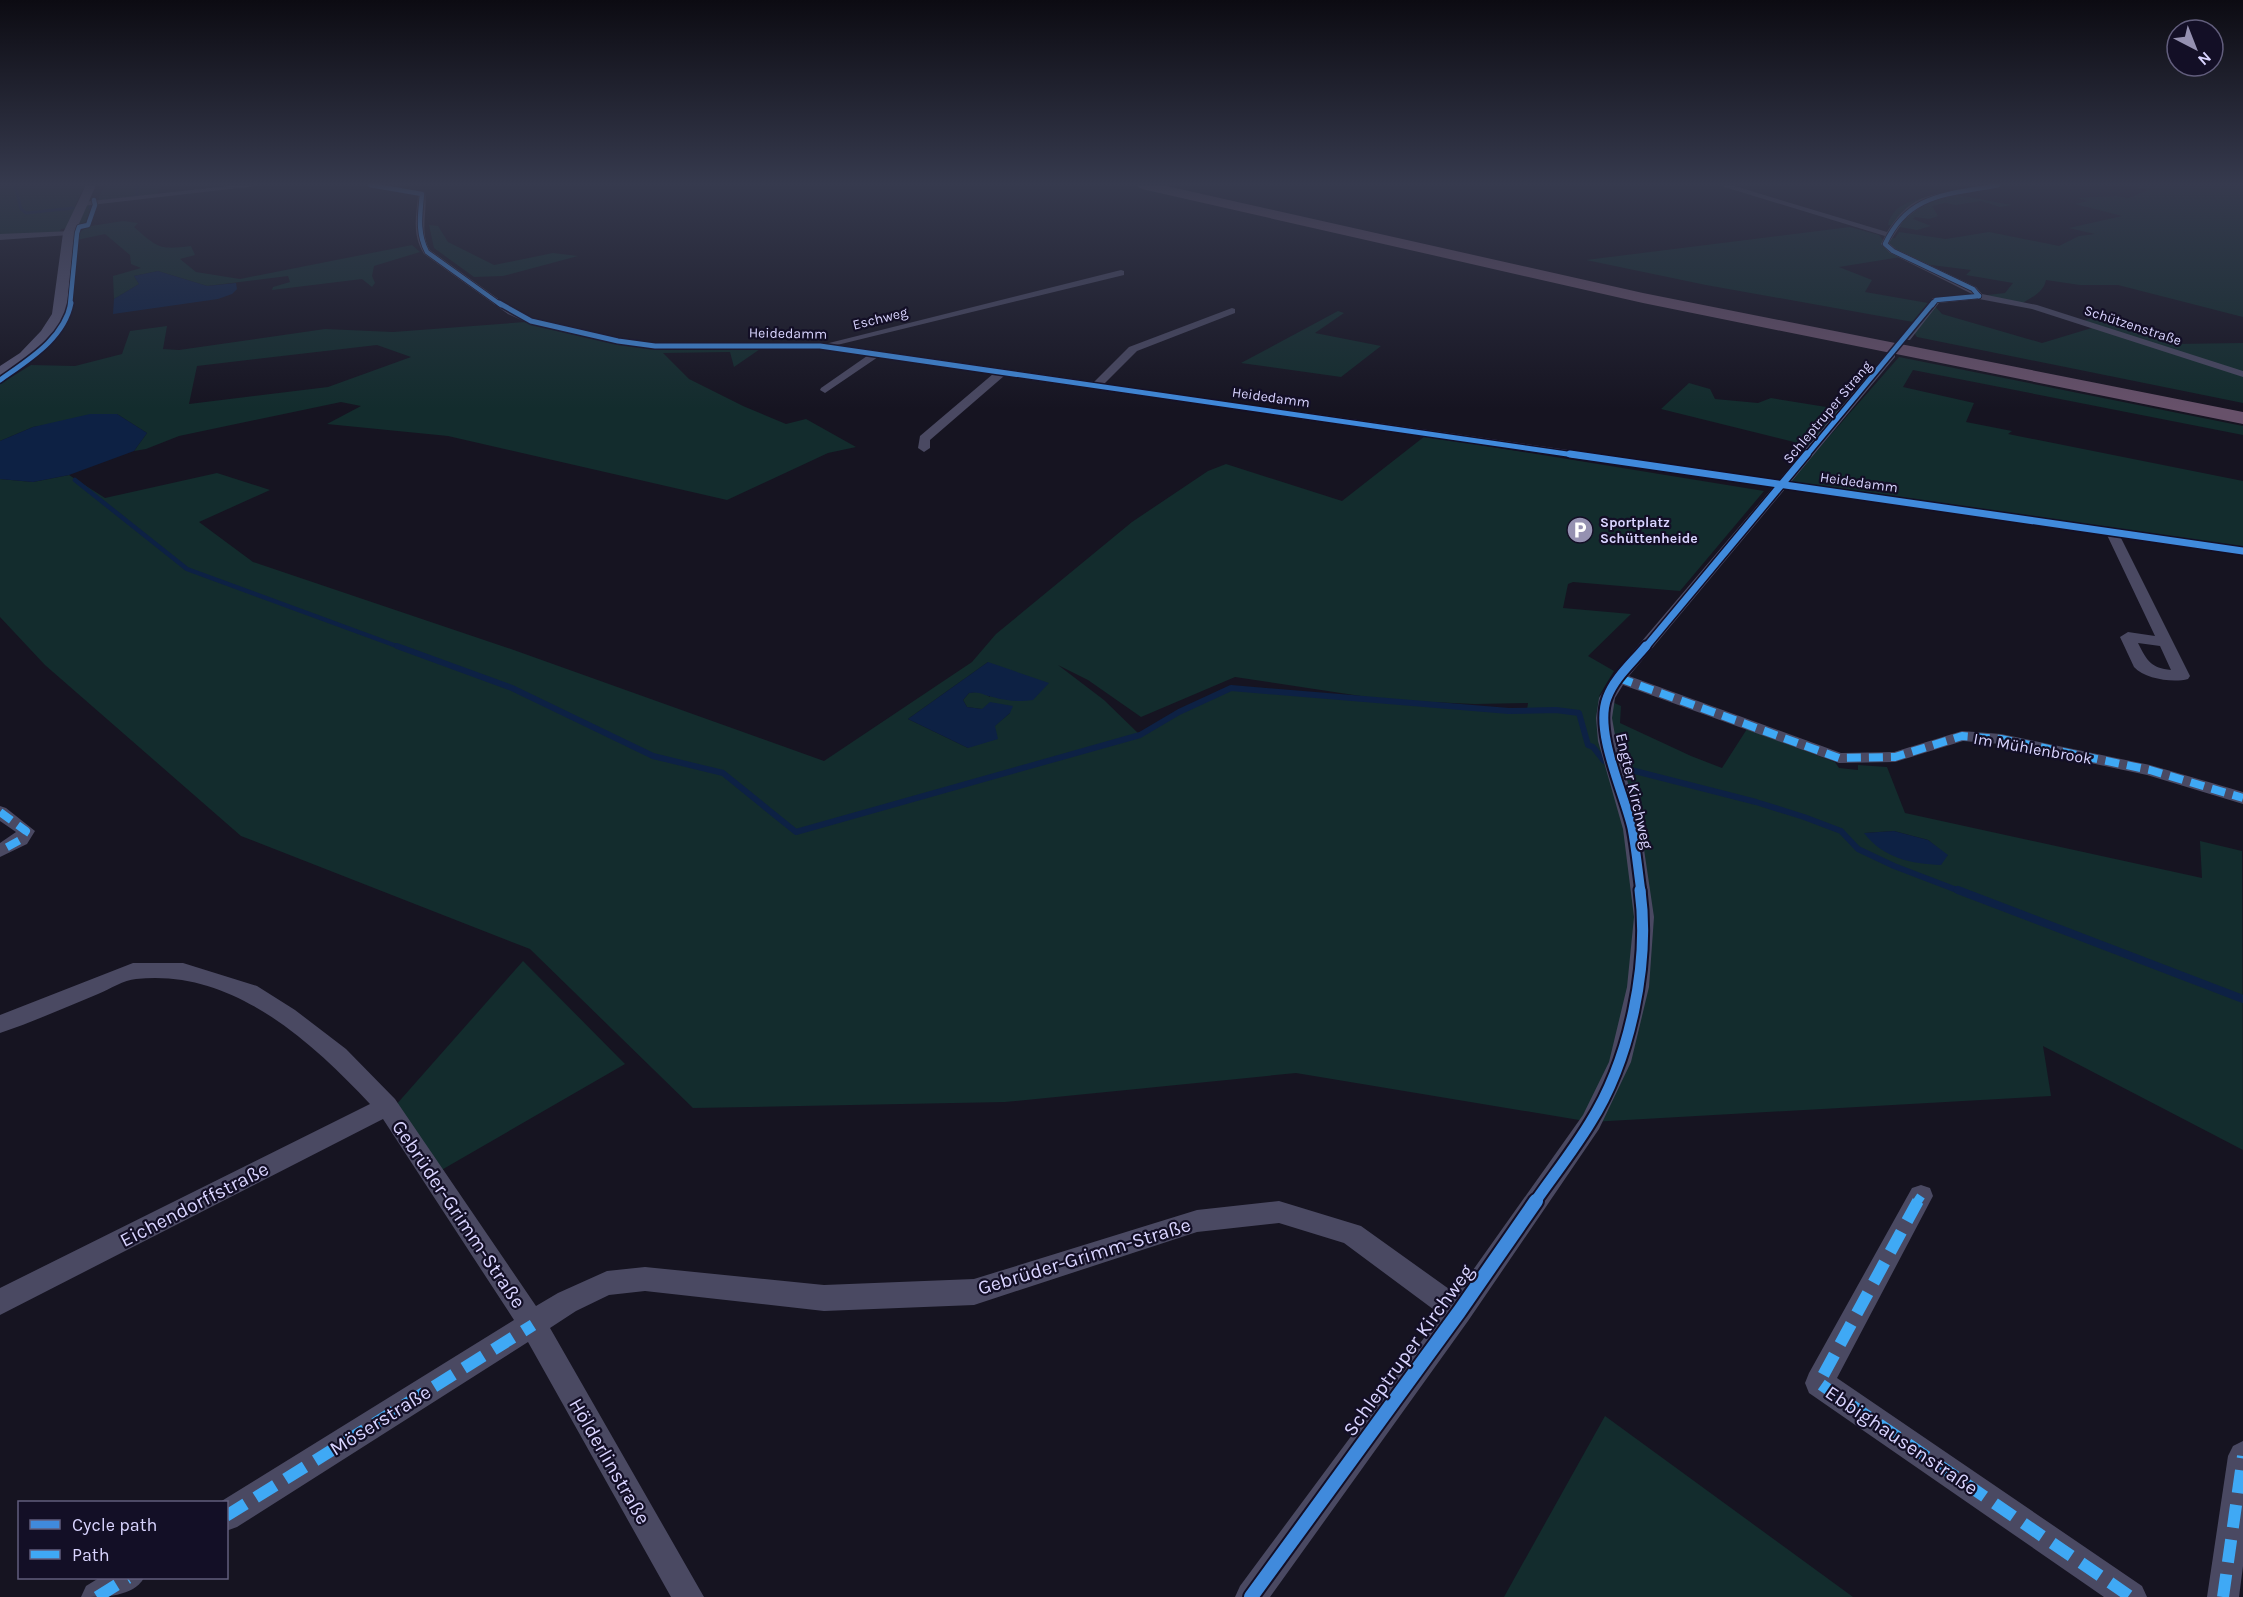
<svg xmlns="http://www.w3.org/2000/svg" width="2243" height="1597" font-family="Karla,sans-serif">
<rect width="100%" height="100%" fill="#161421"/>
<g fill="#132c2d" fill-rule="evenodd">
<path d="M0,185H85L75,206L98,203L91,226L123,221L138,223L134,227C158,248 159,250 191,246L195,255L180,259L196,272L240,279L412,245L420,252L374,266L372,276L375,283L372,287L362,279L272,290L273,287L290,282L288,276L207,286L158,271L134,276L139,284L114,299L113,276L141,268L131,264L130,255L105,234L77,240L80,232L89,226L61,229L59,233L0,237Z"/>
<polygon points="107,185 161,185 157,195 98,201 101,192"/>
<path d="M2127,185H2243V317L2118,285H2080L2046,280C2044,292 2031,298 2021,304L1979,296L2005,293L2013,283L1966,275L1971,270L1923,264L1907,256L1839,267L1872,280L1865,292L1928,303L1913,322L1706,285L1586,260L1850,227L1879,235L1883,240L1895,238L1899,232L1946,239L1989,232L2059,246L2079,236L2095,234L2069,228L2122,216L2075,204L2088,201L2077,198L2116,196L2129,198L2148,190Z"/>
<path d="M1946,193L2012,205L2000,207L1981,201L1956,205L1945,203L1932,206L1938,216L1929,219L1915,217L1913,219L1931,226L1917,230L1888,225C1893,200 1924,198 1946,193Z"/>
<polygon points="429,225 438,226 448,242 494,265 553,253 578,256 503,276 474,277 434,248"/>
<polygon points="1933,304 1942,314 2042,343 2095,327 2080,322 2096,317 2174,344 2243,343 2243,403 1917,337 1912,330"/>
<polygon points="1338,311 1344,313 1315,333 1381,346 1341,377 1241,363"/>
<path d="M525,322L629,346L658,348L763,347L734,367L730,352L663,353L689,379L743,406L786,424L806,419L856,447L828,453L727,500L448,436L327,424L361,406L341,402L179,436L146,449L134,451L147,433L117,414L33,427L0,441V384L31,365L75,366L122,354L130,331L167,326L163,349L179,350L325,329L393,332ZM377,345L411,357L328,387L189,404L197,366Z"/>
<polygon points="1899,357 2243,426 2243,435 1913,370 1903,387 1974,403 1966,422 2012,431 2008,434 2243,481 2243,551 1782,485 1798,472"/>
<polygon points="1689,383 1710,389 1715,399 1758,403 1771,398 1845,410 1814,447 1661,409"/>
<path d="M1425,436L1764,491L1680,591L1573,582L1568,584L1563,608L1631,614L1588,656L1614,671L1599,696L1621,706L1620,723L1691,756L1722,768L1747,729L1835,762L1839,768L1858,770V765L1887,767L1905,813L2202,878L2200,841L2242,851L2243,1150L2043,1046L2051,1096L1591,1122L1296,1073L1005,1102L693,1108L530,949L241,836L45,665L0,617V479L33,482L69,475L105,498L217,473L270,490L199,522L253,562L511,649L824,761L972,662L996,634L1132,522L1208,471L1226,464L1342,501ZM988,662L990,697L981,691L969,693L963,700L967,707L1010,713L968,748L908,719ZM1058,665L1088,680L1141,717L1235,677L1387,700L1475,704L1528,703L1527,710L1509,711L1231,688L1179,712L1140,735L1104,700ZM1894,831L1928,840L1948,856L1865,833Z"/>
<polygon points="523,961 625,1064 438,1172 395,1106"/>
<polygon points="1605,1416 1853,1597 1504,1597"/>
</g>
<g fill="#0d2144">
<polygon points="158,271 207,286 236,283 237,289 232,294 218,299 113,314 114,299 139,284 134,276"/>
<polygon points="90,414 117,414 147,433 134,451 69,475 33,482 0,479 0,441 33,427"/>
<path d="M988,662L1049,683L1033,700C1020,702 1006,701 993,697C983,695 980,691 969,693L963,700L967,707L982,709L990,702L1013,706L1010,713L995,726L998,739L968,748L908,719Z"/>
<path d="M1894,831L1928,840L1948,855L1941,865C1911,864 1883,858 1864,833Z"/>
</g>
<g fill="none" stroke-linecap="round" stroke-linejoin="round">
<g stroke="#0d2144" stroke-width="3">
<polyline points="15,185 21,209 26,213 73,208"/>
<polyline points="131,198 137,196 137,185"/>
<polyline points="90,208 91,205"/>
</g>
<polyline stroke="#0d2144" stroke-width="4.5" points="75,480 187,569 402,648"/>
<g stroke="#0d2144" stroke-width="6">
<polyline points="397,646 512,688 653,756 723,773 796,832 1140,735 1179,712 1231,688 1509,711 1556,710 1579,713 1588,745 1593,747 1604,761"/>
<polyline points="1631,770 1756,802 1804,817 1841,831 1858,849 1894,866 1962,892"/>
</g>
<polyline stroke="#0d2144" stroke-width="8" points="1958,890 2243,999"/>
<g fill="#4a4962" fill-rule="evenodd">
<polygon points="237,185 264,185 82,206 78,204 82,202"/>
<path d="M366,185H384L425,192C428,213 419,231 430,250L514,310L534,319L618,338L655,343L825,344L1121,270L1124,271V275L837,345L1094,382L1129,347L1232,308L1235,309V313L1137,351L1104,384L1779,480L1887,353H1895V357L1791,482L2243,547V555L2121,538L2190,676L2188,679C2173,683 2145,679 2134,667L2120,637L2128,632L2155,636L2107,535L1785,489L1629,676L1841,753L1894,752L1962,731L2001,734L2150,765L2243,792V804L2147,775L2001,744L1963,741L1895,762L1839,763L1623,685L1615,698L1612,718L1616,741L1641,829L1654,917L1649,987L1631,1062L1599,1129L1468,1321L1270,1597H1235L1240,1586L1441,1315L1344,1243L1279,1223L1197,1232L974,1305L824,1311L645,1291L609,1295L576,1311L550,1328L704,1597H671L528,1342L237,1527L226,1531V1502H220L514,1320L383,1119L0,1315V1288L370,1104C310,1040 231,968 136,979C124,980 110,989 98,994C66,1007 33,1022 0,1033V1015L133,963H183L257,986L295,1010L346,1049L395,1099L536,1306L558,1293L607,1271L645,1267L824,1285L974,1279L1197,1210L1279,1201L1361,1226L1456,1294L1583,1115L1609,1062L1627,987L1634,917L1623,829L1598,741L1596,718L1599,698L1613,675L1773,487L1004,376L930,440V448L924,452L918,448L920,436L993,374L878,357L825,393L820,390L821,388L867,356L820,349H655L618,344L528,323L508,314L424,254C412,235 416,217 418,196ZM2138,643L2160,646L2171,670C2151,668 2147,661 2138,643Z"/>
<path d="M1718,185H1731L1887,232C1896,218 1906,205 1921,199C1940,191 1981,185 2002,185L1927,202L1904,220L1889,243L1896,249L1976,287L1982,294L2037,305L2243,371V377L2032,309L1979,299L1939,303L1910,340H1902V336L1933,298L1972,294L1890,253L1881,244L1885,236Z"/>
<polygon points="72,231 72,235 69,235 0,240 0,234"/>
<polygon points="0,806 6,808 35,831 27,844 0,857 0,843 16,832 0,821"/>
<polygon points="1921,1185 1930,1188 1933,1196 1837,1378 2142,1586 2147,1597 2104,1597 1809,1393 1805,1383 1809,1373 1912,1188"/>
<polygon points="2243,1441 2243,1566 2239,1597 2207,1597 2228,1456 2233,1446"/>
<path d="M99,1578H144C133,1597 105,1597 81,1597L86,1586Z"/>
</g>
<polygon fill="#575674" fill-rule="evenodd" points="86,185 96,185 75,233 66,314 51,337 30,359 0,378 0,366 20,353 41,331 52,314 63,233"/>
<polygon fill="#67516a" fill-rule="evenodd" points="1135,185 1162,185 1643,293 2243,412 2243,424 1643,303 1142,189"/>
<g stroke="#3fa9f5" stroke-width="8" stroke-dasharray="14 8" stroke-linecap="butt">
<polyline points="1619,678 1839,758 1895,757 1962,736 2001,739 2150,770 2243,798"/>
<polyline points="0,812 26,831 20,840 0,851"/>
</g>
<polyline stroke="#3fa9f5" stroke-width="9" stroke-dasharray="19 9" stroke-linecap="butt" points="1917,1202 1921,1196"/>
<g stroke="#3fa9f5" stroke-width="12" stroke-dasharray="23 12" stroke-linecap="butt">
<polyline points="1918,1201 1819,1383 2131,1597"/>
<polyline points="226,1516 533,1325"/>
<polyline points="97,1597 128,1578"/>
<polyline points="2223,1597 2243,1456"/>
</g>
<defs>
<g id="cycleway-far5">
<path d="M370,185L422,194C420,215 417,233 427,252L501,305"/>
<path d="M1979,296L1973,289L1893,251L1885,244C1909,192 1949,195 1998,185"/>
<polyline points="70,305 77,233 79,227 88,225 95,205 94,200"/>
<polyline points="1932,305 1936,300 1979,296"/>
</g>
<g id="cycleway-far4">
<polyline points="499,303 531,321 618,341 655,346 820,346 1581,456"/>
<path d="M0,380C28,360 64,339 71,303"/>
<polyline points="1806,456 1933,303"/>
</g>
<g id="cycleway-far3">
<polyline points="1570,454 2243,551"/>
<polyline points="1645,648 1807,454"/>
</g>
<path id="cycleway-far2" d="M1641,892C1638,871 1636,849 1632,828C1624,793 1594,732 1607,698C1614,678 1633,662 1646,646"/>
<path id="cycleway-far1" d="M1535,1202C1553,1176 1573,1151 1590,1123C1630,1060 1650,964 1640,890"/>
<polyline id="cycleway" points="1251,1597 1459,1312 1536,1201"/>
</defs>
<use href="#cycleway-far5" stroke="#130f26" stroke-width="6"/>
<use href="#cycleway-far4" stroke="#130f26" stroke-width="8"/>
<use href="#cycleway-far3" stroke="#130f26" stroke-width="10"/>
<use href="#cycleway-far2" stroke="#130f26" stroke-width="13"/>
<use href="#cycleway-far1" stroke="#130f26" stroke-width="15"/>
<use href="#cycleway" stroke="#130f26" stroke-width="18"/>
<use href="#cycleway-far5" stroke="#408adc" stroke-width="4.5"/>
<use href="#cycleway-far4" stroke="#408adc" stroke-width="5"/>
<use href="#cycleway-far3" stroke="#408adc" stroke-width="7"/>
<use href="#cycleway-far2" stroke="#408adc" stroke-width="9"/>
<use href="#cycleway-far1" stroke="#408adc" stroke-width="11"/>
<use href="#cycleway" stroke="#408adc" stroke-width="14"/>
</g>
<linearGradient id="sky" x2="0" y2="1"><stop stop-color="#0c0b12"/><stop offset="0.45" stop-color="#363a4e"/><stop offset="1" stop-color="#363a4e" stop-opacity="0"/></linearGradient>
<rect width="2243" height="409" fill="url(#sky)"/>
<defs>
<symbol id="parking-disc" viewBox="-11 -11 22 22"><circle r="9.5" fill="#9591b1" stroke="#130f26"/><path d="M-3.5-5.5H1a3.5 3.5 0 0 1 0 7H-1V5.5H-3.5ZM-1-3.4V-.6H.8a1.4 1.4 0 0 0 0-2.8Z" fill="#fff"/></symbol>
</defs>
<g fill-rule="evenodd">
<use href="#parking-disc" x="1565" y="515" width="30" height="30"/>
</g>
<g text-anchor="middle" stroke-width="4.5" stroke-linejoin="round" paint-order="stroke">
<g font-size="14" fill="#d9d4ff" stroke="#130f26">
<text transform="translate(880 318) rotate(-14)" y="5">Eschweg</text>
<text transform="translate(2133 325) rotate(18)" y="5">Schützenstraße</text>
<text transform="translate(788 333) rotate(1)" y="5">Heidedamm</text>
<text transform="translate(1271 397) rotate(8)" y="5">Heidedamm</text>
<text transform="translate(1827 412) rotate(-50)" y="5">Schleptruper Strang</text>
<text transform="translate(1859 482) rotate(8)" y="5">Heidedamm</text>
</g>
<g font-size="14" font-weight="bold" fill="#d9d4ff" stroke="#130f26" text-anchor="start">
<text x="1600" y="527">Sportplatz<tspan x="1600" dy="16">Schüttenheide</tspan></text>
</g>
<g font-size="16" fill="#d9d4ff" stroke="#130f26">
<text transform="translate(2033 748) rotate(10)" y="6">Im Mühlenbrook</text>
<text transform="translate(1635 791) rotate(77)" y="6">Engter Kirchweg</text>
</g>
<g font-size="20" fill="#d9d4ff" stroke="#130f26">
<text transform="translate(194 1204) rotate(-27)" y="7">Eichendorffstraße</text>
<text transform="translate(459 1214) rotate(56)" y="7">Gebrüder-Grimm-Straße</text>
<text transform="translate(1084 1256) rotate(-17)" y="7">Gebrüder-Grimm-Straße</text>
<text transform="translate(1408 1350) rotate(-54)" y="7">Schleptruper Kirchweg</text>
<text transform="translate(380 1420) rotate(-32)" y="7">Möserstraße</text>
<text transform="translate(1902 1440) rotate(34)" y="7">Ebbighausenstraße</text>
<text transform="translate(610 1461) rotate(60)" y="7">Hölderlinstraße</text>
</g>
</g>
<rect x="18" y="1501" width="210" height="78" fill="#130f26" stroke="#625e7d" stroke-width="1.5"/>
<rect x="30" y="1520" width="30" height="9" fill="#408adc" stroke="#625e7d" stroke-width="1.5"/>
<text x="72" y="1531" font-size="18" fill="#d9d4ff">Cycle path</text>
<rect x="30" y="1550" width="30" height="9" fill="#3fa9f5" stroke="#625e7d" stroke-width="1.5"/>
<text x="72" y="1561" font-size="18" fill="#d9d4ff">Path</text>
<g transform="translate(2195 48) rotate(138)"><circle r="28" fill="#130f26" stroke="#625e7d" stroke-width="1.5"/>
<path d="M0-4.5L10 22L0 15L-10 22Z" fill="#9591b1"/>
<text y="-9" font-size="16" font-weight="bold" text-anchor="middle" fill="#d9d4ff">N</text>
</g>
</svg>
